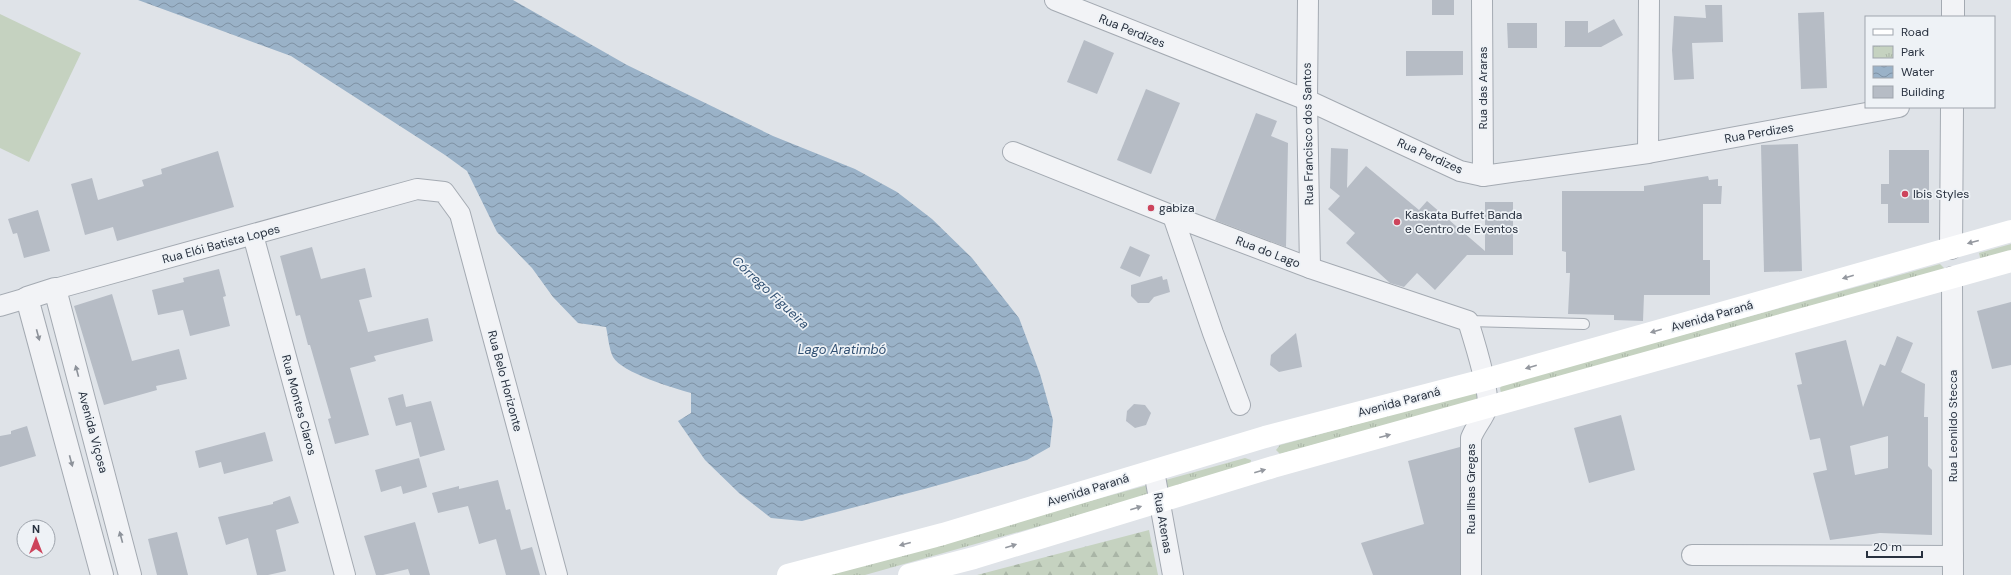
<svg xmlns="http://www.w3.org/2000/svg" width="2011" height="575" font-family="'DM Sans',sans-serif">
<defs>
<pattern id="forest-firs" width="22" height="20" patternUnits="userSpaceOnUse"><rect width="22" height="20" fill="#c5d2c0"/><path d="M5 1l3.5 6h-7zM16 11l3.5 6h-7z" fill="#a9b5a6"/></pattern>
<pattern id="park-tufts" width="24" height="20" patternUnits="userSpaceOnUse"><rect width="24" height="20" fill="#c5d2c0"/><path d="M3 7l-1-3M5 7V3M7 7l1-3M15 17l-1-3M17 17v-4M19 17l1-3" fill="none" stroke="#a9b5a6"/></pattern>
<pattern id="water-waves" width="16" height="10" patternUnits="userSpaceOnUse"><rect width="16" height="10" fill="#9ab2c8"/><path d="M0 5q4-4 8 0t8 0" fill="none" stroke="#7e91a4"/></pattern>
</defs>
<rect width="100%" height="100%" fill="#dfe3e8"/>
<polygon fill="url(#forest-firs)" points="1149,530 1158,575 977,575"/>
<g fill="url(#park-tufts)">
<polygon points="2011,244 2011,254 1981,262 1979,253"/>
<polygon points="1940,264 1945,269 1501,393 1500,388 1503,384"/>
<polygon points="1475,392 1479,392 1481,399 1280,454 1276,450 1280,445"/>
<polygon points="1245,458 1251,460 1250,467 865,575 824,575"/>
</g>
<polygon fill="#c5d2c0" points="0,14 81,53 29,162 0,148"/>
<path fill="url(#water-waves)" d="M138,0H513L627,65L773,136L855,169L897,192L932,219L972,258L1019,318L1040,374L1053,420L1050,447L1027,460L928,488L802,521L771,518L739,493L705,460L678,421L691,413V393C674,388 622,373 613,357C609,349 608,336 606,327L578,323L553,297L532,268L497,232L467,171L445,155L291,56Z"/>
<g fill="#b6bcc5" fill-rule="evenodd">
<rect x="1432" y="0" width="22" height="15"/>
<polygon points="1705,5 1722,5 1723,42 1692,43 1694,79 1674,80 1672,50 1674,16 1706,18"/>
<polygon points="1824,12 1827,88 1801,89 1798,13"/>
<polygon points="1614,19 1623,35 1601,47 1564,47 1565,46 1565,21 1588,21 1588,33"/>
<polygon points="1507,23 1537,23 1537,48 1508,48"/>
<polygon points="1084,40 1114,53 1097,94 1067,82"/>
<polygon points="1406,51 1463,51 1463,75 1406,76"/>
<polygon points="1146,89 1180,103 1151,174 1117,160"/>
<polygon points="1256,113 1277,121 1271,136 1288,143 1286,247 1215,220"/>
<polygon points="1798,144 1802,271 1764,272 1761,145"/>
<polygon points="1331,148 1348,149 1347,188 1366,166 1419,210 1427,201 1485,251 1485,202 1513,202 1513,255 1467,255 1435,290 1417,273 1404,287 1390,283 1346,243 1355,233 1328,209 1340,196 1330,188"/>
<polygon points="1889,150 1929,150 1929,223 1888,223 1888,204 1881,204 1881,184 1889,184"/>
<polygon points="218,151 234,207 117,241 113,227 85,235 71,184 92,178 98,200 144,186 142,180 162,174 161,169"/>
<polygon points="1708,176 1709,180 1718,179 1718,186 1722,186 1721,204 1703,204 1703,260 1710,260 1710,295 1644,295 1643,321 1614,320 1614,315 1568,314 1570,273 1566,273 1566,252 1562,251 1562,191 1644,191 1644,186"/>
<polygon points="38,210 50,251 24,258 17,233 13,234 8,219"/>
<polygon points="1130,246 1150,255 1140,277 1120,268"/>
<polygon points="312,247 321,279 365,268 372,297 359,300 368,332 428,318 433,341 374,356 376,361 350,368 369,435 335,444 328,419 331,418 310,345 308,345 300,315 296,316 280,256"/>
<polygon points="219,269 226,296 223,297 230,326 190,336 183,310 158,315 152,290 184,282 183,278"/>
<polygon points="1162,276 1163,280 1167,279 1170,292 1154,297 1149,303 1138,303 1131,296 1131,285"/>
<polygon points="112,294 132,361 179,349 187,379 156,386 157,390 104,405 74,306"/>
<polygon points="2011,302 2011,365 1992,369 1977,311"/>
<polygon points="1296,333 1302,367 1279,372 1270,365 1271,355"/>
<path d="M1897,336L1913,343L1901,372L1925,384L1924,417H1928V466L1932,470V535L1880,533L1830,540L1813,473L1827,470L1820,438L1810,440L1797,385L1802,384L1795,353L1846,340L1863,407L1880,364L1885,366ZM1888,436V468L1855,475L1850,446Z"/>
<polygon points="403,394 406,407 431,401 445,450 420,457 411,422 396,426 388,398"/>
<polygon points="1134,404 1145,405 1151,413 1146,425 1135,428 1126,421 1127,411"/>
<polygon points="1621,415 1635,470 1589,483 1574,428"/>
<polygon points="27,426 36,456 0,467 0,436 11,434 11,431"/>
<polygon points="265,432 273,461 224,474 221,462 199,468 195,451"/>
<polygon points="1460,447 1460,575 1373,575 1361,543 1424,524 1408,461"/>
<polygon points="419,458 427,487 403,494 401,486 381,492 375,470"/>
<polygon points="498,480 506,510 510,509 521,550 532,547 540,575 506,575 496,539 479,544 468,506 438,513 432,493 459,486 459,489"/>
<polygon points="290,496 299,523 276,530 286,571 268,575 257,575 248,538 226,545 218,517 273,504 273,502"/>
<polygon points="415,522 430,575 410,575 408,569 383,575 376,575 364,536"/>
<polygon points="177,532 188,575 157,575 148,539"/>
</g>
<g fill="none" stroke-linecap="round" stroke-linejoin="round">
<defs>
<polyline id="service" points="1468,321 1584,324"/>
<g id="minor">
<polyline points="1055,0 1307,100 1460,171 1483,176 1648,153 1899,107"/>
<polyline points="1308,0 1307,100 1310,268"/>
<polyline points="1482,0 1483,176"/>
<path d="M1013,152L1173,216L1310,268L1468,321C1473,337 1491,394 1487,408C1483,419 1475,427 1471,438V575"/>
<polyline points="1648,153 1649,0"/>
<polyline points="1173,216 1213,333 1240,405"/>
<polyline points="253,235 345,575"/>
<polyline points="1952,277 1953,575"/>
<polyline points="55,289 417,189 444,192 460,214 557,575"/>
<polyline points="0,306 27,298"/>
<polyline points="1154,471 1173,575"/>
<polyline points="1692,555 1953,556"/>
</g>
<g id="tertiary">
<polyline points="1953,17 1953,0"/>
<polyline points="1951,248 1952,107"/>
<polyline points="102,575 27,298 55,289 130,575"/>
</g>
</defs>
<use href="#service" stroke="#a4aab2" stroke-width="12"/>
<use href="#minor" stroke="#a4aab2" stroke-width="22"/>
<use href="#tertiary" stroke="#a4aab2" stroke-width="24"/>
<use href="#service" stroke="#f2f3f6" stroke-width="10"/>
<use href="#minor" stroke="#f2f3f6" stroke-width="20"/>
<use href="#tertiary" stroke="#f2f3f6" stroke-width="22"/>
<g stroke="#fff" stroke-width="22">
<polyline points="788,575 943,534 1265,437 1484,380 2011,231"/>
<polyline points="909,575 974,558 1273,467 2011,261"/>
</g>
</g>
<defs><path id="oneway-solid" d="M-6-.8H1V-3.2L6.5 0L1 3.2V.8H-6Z"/></defs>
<g fill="#94989f">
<use href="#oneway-solid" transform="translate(1973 242) rotate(165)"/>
<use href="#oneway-solid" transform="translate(1848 277) rotate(164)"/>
<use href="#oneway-solid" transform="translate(1656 331) rotate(164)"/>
<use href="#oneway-solid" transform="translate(1531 367) rotate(164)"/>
<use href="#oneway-solid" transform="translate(1385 436) rotate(-15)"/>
<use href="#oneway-solid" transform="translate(1260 471) rotate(-16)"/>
<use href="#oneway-solid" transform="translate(1136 508) rotate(-17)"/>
<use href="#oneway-solid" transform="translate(905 544) rotate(165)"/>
<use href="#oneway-solid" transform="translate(1011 546) rotate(-17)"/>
</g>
<g fill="#8d929a">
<use href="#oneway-solid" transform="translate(38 335) rotate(75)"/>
<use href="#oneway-solid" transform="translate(77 371) rotate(-105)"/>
<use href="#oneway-solid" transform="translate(71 461) rotate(75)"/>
<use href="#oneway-solid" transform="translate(121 537) rotate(-105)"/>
</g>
<g fill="#cd445c" stroke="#eef2f6" stroke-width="1.5">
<circle cx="1905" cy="194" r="4"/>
<circle cx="1151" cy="208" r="4"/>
<circle cx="1397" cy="222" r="4"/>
</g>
<g text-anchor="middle" stroke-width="3.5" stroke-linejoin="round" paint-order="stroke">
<g font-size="12" fill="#28313f" stroke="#eef2f6">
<text transform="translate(1132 31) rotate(22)" y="4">Rua Perdizes</text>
<text transform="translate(1483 88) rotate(-90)" y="4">Rua das Araras</text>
<text transform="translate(1759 133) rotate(-10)" y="4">Rua Perdizes</text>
<text transform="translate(1308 134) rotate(-91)" y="4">Rua Francisco dos Santos</text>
<text transform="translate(1430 156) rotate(24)" y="4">Rua Perdizes</text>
<text transform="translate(221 244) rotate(-15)" y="4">Rua Elói Batista Lopes</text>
<text transform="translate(1268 252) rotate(21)" y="4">Rua do Lago</text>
<text transform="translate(1712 316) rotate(-16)" y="4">Avenida Paraná</text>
<text transform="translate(505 381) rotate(75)" y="4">Rua Belo Horizonte</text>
<text transform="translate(1399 402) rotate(-15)" y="4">Avenida Paraná</text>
<text transform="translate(299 405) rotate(75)" y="4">Rua Montes Claros</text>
<text transform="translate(1953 426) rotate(-90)" y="4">Rua Leonildo Stecca</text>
<text transform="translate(93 432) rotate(75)" y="4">Avenida Viçosa</text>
<text transform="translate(1471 489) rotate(-90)" y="4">Rua Ilhas Gregas</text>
<text transform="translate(1088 490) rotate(-17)" y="4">Avenida Paraná</text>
<text transform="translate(1163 523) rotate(80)" y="4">Rua Atenas</text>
</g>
<g font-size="12" fill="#28313f" stroke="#eef2f6" text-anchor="start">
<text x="1913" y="198">Ibis Styles</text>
<text x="1159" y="212">gabiza</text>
<text x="1405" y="219">Kaskata Buffet Banda<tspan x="1405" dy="14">e Centro de Eventos</tspan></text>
</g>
<g font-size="13" font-style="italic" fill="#325173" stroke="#eef2f6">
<text transform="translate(771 292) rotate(43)" y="5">Córrego Figueira</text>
<text x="842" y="354">Lago Aratimbó</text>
</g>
</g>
<rect x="1865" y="16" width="130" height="92" fill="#eef2f6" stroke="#9fa5ad"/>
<rect x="1873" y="29" width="20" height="6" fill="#ffffff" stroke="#9fa5ad"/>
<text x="1901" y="36" font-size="12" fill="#28313f">Road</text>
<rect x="1873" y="46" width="20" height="12" fill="url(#park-tufts)" stroke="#9fa5ad"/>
<text x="1901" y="56" font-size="12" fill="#28313f">Park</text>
<rect x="1873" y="66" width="20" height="12" fill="url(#water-waves)" stroke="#9fa5ad"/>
<text x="1901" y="76" font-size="12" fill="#28313f">Water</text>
<rect x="1873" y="86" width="20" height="12" fill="#b6bcc5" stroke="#9fa5ad"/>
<text x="1901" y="96" font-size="12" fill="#28313f">Building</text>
<g transform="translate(36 539)"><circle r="19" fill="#eef2f6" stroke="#9fa5ad"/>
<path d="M0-3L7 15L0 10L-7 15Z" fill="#cd445c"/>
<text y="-6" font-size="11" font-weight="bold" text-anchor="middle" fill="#28313f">N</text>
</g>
<path d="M1867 551v6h55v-6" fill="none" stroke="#28313f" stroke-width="2"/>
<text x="1873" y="551" font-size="12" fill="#28313f" stroke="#eef2f6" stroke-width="3" paint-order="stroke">20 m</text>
</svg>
